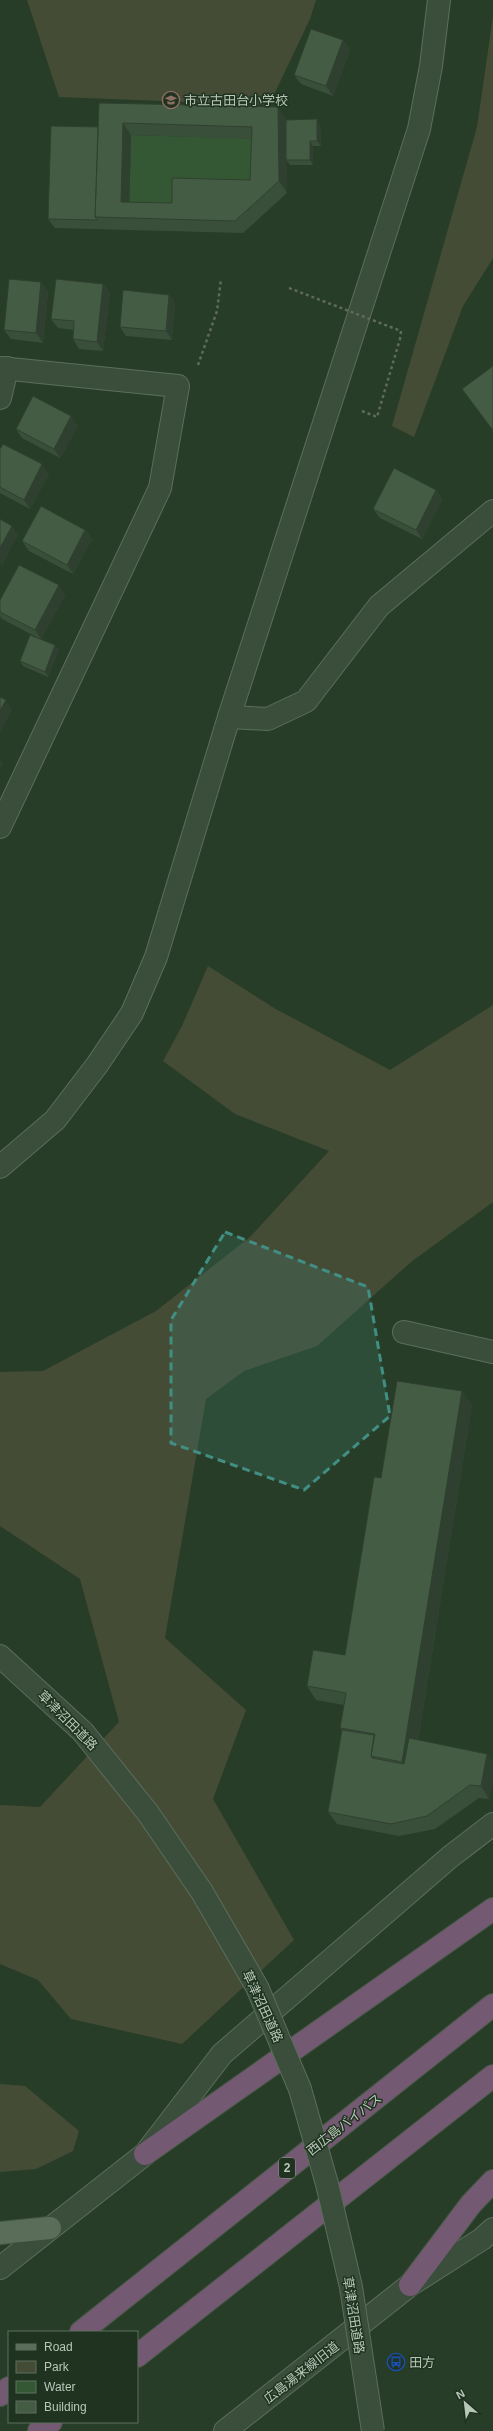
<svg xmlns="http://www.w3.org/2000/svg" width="493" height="2431" font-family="Helvetica,'Noto Sans JP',sans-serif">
<rect width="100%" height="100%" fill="#283d27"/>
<g fill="#454c36">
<polygon points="27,0 316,0 310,19 269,105 59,97"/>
<polygon points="493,16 493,258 463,306 414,437 392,426 477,127"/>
<polygon points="208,966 274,1008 390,1070 493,1005 493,1202 411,1262 317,1346 244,1371 206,1399 165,1638 246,1710 213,1799 294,1940 182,2044 71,2019 38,1980 0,1964 0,1805 40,1807 119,1722 80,1579 0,1526 0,1372 43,1371 156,1311 250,1237 329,1151 235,1114 163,1061 182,1026"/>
<polygon points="0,2084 25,2086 79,2131 73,2151 36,2169 0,2172"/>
</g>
<polygon fill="#345834" points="131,135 261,139 259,193 180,215 129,214"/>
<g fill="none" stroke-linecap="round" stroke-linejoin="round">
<defs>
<g id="minor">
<polyline points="0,368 178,386 160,488 0,827"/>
<polyline points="0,398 7,368"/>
<polyline points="229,717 268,719 306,701 379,606 493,511"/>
<polyline points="404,1332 493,1352"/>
<polyline points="0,2268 145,2154 222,2054 450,1857 493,1824"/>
<polyline points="225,2431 410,2285 482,2239 493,2229"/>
</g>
<g id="tertiary">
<polyline points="0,1167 55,1120 97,1065 132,1013 156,957 229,717 419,129 431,66 439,0"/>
<polyline points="0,1656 83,1732"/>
</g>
<polyline id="primary" points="0,2233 50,2228"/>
<g id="motorway">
<polyline points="145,2154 493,1909"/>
<polyline points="410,2285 471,2204 493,2181"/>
<polyline points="81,2332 493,2005"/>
<polyline points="137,2356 493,2076"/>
<polyline points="0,2395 9,2388"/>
<polyline points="39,2431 51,2422"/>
</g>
</defs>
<use href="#minor" stroke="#5c6e5c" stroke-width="24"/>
<use href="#tertiary" stroke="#5c6e5c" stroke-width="24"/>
<use href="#primary" stroke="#445745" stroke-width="24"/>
<use href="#motorway" stroke="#465846" stroke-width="24"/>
<g stroke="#606b57" stroke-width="2.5" stroke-dasharray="3 3" stroke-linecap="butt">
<polyline points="198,365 217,311 221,279"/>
<polyline points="362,411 377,417 400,339"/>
</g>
<use href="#minor" stroke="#3b4e3b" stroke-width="22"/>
<use href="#tertiary" stroke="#3b4e3b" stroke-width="22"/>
<use href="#primary" stroke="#596d59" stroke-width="22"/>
<use href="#motorway" stroke="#735972" stroke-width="22"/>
<defs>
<polyline id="tertiary-bridge" points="83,1732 148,1813 202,1892 257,1987 300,2089 327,2184 351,2287 373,2431"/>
</defs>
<use href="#tertiary-bridge" stroke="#5c6e5c" stroke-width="24" stroke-linecap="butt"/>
<polyline stroke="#606b57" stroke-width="2.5" stroke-dasharray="3 3" stroke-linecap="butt" points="289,288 401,331 400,339"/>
<use href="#tertiary-bridge" stroke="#3b4e3b" stroke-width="22"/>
</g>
<g fill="#3a4f3a" fill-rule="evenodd">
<polygon points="343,40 350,50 333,96 301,84 294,75"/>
<path d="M99,103L278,107L286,120L320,125L321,146H313V165H290L287,161V193L243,233L55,228L48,219L98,127ZM131,135L252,139L250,180L172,203L129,202Z"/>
<polygon points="41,282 48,292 43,343 11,339 4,330"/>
<polygon points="103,284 110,293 103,351 79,349 73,339 74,330 58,328 51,319"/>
<polygon points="169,295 175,304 172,340 126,336 120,327"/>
<polygon points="493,366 493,431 462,389"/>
<polygon points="78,426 60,458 22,438 16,429"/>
<polygon points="0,449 49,474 30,509 0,493"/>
<polygon points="436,490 442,499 422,539 380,518 373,509"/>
<polygon points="85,530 92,539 73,574 29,551 22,541"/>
<polygon points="65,595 41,639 55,645 59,650 48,677 23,666 20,661 40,639 2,619 0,616 0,600"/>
<polygon points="472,1405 418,1740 487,1754 493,1762 493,1779 489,1799 479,1798 435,1829 399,1836 337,1824 328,1812 342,1730 340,1728 344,1705 316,1700 307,1686 345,1655 381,1478"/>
</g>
<g fill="#304030">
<polygon points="343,40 350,50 333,96 326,86"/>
<polygon points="278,107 286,119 287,160 286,160 287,161 287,193 279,181"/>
<polygon points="317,119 320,125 321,146 317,141"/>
<polygon points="123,123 131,135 129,214 121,202"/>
<polygon points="310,141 313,146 313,165 310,160"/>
<polygon points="41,282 48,292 43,343 36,333"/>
<polygon points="103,284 110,293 103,351 97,342"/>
<polygon points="169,295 175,304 172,340 166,331"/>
<polygon points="71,416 78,426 60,458 54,449"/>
<polygon points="42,464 49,474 30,509 24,500"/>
<polygon points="436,490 442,499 422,539 416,530"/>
<polygon points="12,526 18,535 2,566 0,562 0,548"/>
<polygon points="85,530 92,539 73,574 67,565"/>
<polygon points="59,585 65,595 41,639 35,630"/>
<polygon points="55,645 59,650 48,677 45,672"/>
<polygon points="6,700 12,710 0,733 0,711"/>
<polygon points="0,759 3,763 0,768"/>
<polygon points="462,1391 472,1405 412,1776 402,1762"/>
<polygon points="487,1754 493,1762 493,1779 489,1799 481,1786"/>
</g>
<g fill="#445c44" stroke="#304030" fill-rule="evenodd">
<polygon points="311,29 343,40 326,86 294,75"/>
<path d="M99,103L278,107L279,181L235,221L95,217ZM123,123L252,127L250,180L172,178V203L121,202Z"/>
<polygon points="317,119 317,141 310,141 310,160 286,160 286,120"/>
<polygon points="51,126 98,127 95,217 97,220 48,219"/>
<polygon points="9,279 41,282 36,333 4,330"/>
<polygon points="56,279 103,284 97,342 73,339 74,321 51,319"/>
<polygon points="123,290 169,295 166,331 120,327"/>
<polygon points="493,366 493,428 492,429 462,389"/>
<polygon points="33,396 71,416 54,449 16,429"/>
<polygon points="3,444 42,464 24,500 0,487 0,449"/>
<polygon points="394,468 436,490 416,530 373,509"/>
<polygon points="41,506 85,530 67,565 22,541"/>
<polygon points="0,519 12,526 0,548"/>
<polygon points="19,565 59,585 35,630 0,612 0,600"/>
<polygon points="30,635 55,645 45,672 20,661"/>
<polygon points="0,697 6,700 0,711"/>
<polygon points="397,1381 462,1391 402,1762 371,1756 375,1734 340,1728 346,1693 307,1686 313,1650 345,1655 374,1477 381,1478"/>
<polygon points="342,1730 374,1735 371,1756 372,1758 404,1764 409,1738 487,1754 481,1786 470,1785 427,1816 391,1824 328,1812"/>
</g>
<path fill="#418f84" fill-opacity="0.2" stroke="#418f84" stroke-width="3" stroke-dasharray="8 5" stroke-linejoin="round" d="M225,1232L368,1287L390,1416L304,1490L171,1443V1320Z"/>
<defs>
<symbol id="school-ring" viewBox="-11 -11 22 22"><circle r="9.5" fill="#203320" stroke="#8d6e63" stroke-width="1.5"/><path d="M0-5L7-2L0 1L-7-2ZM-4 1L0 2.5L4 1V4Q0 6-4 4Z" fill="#8d6e63"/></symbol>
<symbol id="bus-ring" viewBox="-11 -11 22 22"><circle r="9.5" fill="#203320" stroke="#1a4fb4" stroke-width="1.5"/><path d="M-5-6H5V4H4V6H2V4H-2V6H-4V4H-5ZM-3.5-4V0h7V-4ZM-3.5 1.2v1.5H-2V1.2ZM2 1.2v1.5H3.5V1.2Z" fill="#1a4fb4"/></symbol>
</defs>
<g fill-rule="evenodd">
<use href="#school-ring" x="161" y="90" width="20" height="20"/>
<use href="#bus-ring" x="386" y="2352" width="20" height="20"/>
</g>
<g text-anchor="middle" stroke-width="3" stroke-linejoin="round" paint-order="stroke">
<rect fill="#203320" stroke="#8a9b8a" stroke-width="1" x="279" y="2158" width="16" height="20" rx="3"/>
<g font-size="12" font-weight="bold" fill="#b7c8b8">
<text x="287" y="2172">2</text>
</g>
<g font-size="13" fill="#b7c8b8" stroke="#203320" text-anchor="start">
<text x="184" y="105">市立古田台小学校</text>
<text x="409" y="2367">田方</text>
</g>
<g font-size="13" fill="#b7c8b8" stroke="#203320">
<text transform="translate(68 1720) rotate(45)" y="5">草津沼田道路</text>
<text transform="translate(263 2006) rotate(65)" y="5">草津沼田道路</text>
<text transform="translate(344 2124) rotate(-38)" y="5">西広島バイパス</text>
<text transform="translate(354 2315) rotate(81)" y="5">草津沼田道路</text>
<text transform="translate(301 2372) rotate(-38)" y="5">広島湯来線旧道</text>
</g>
</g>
<rect x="8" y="2331" width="130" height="92" fill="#203320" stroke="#5c6f5d"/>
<rect x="16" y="2344" width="20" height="6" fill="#596d59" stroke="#5c6f5d"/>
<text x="44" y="2351" font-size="12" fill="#b7c8b8">Road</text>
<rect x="16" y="2361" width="20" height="12" fill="#454c36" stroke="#5c6f5d"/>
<text x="44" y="2371" font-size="12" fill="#b7c8b8">Park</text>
<rect x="16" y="2381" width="20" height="12" fill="#345834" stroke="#5c6f5d"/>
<text x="44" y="2391" font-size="12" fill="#b7c8b8">Water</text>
<rect x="16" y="2401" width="20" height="12" fill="#445c44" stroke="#5c6f5d"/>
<text x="44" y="2411" font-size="12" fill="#b7c8b8">Building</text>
<g transform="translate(465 2403) rotate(332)" stroke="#203320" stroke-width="3" paint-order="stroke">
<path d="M0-3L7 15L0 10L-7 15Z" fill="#b7c8b8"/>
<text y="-6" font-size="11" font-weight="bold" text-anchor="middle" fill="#b7c8b8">N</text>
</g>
</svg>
